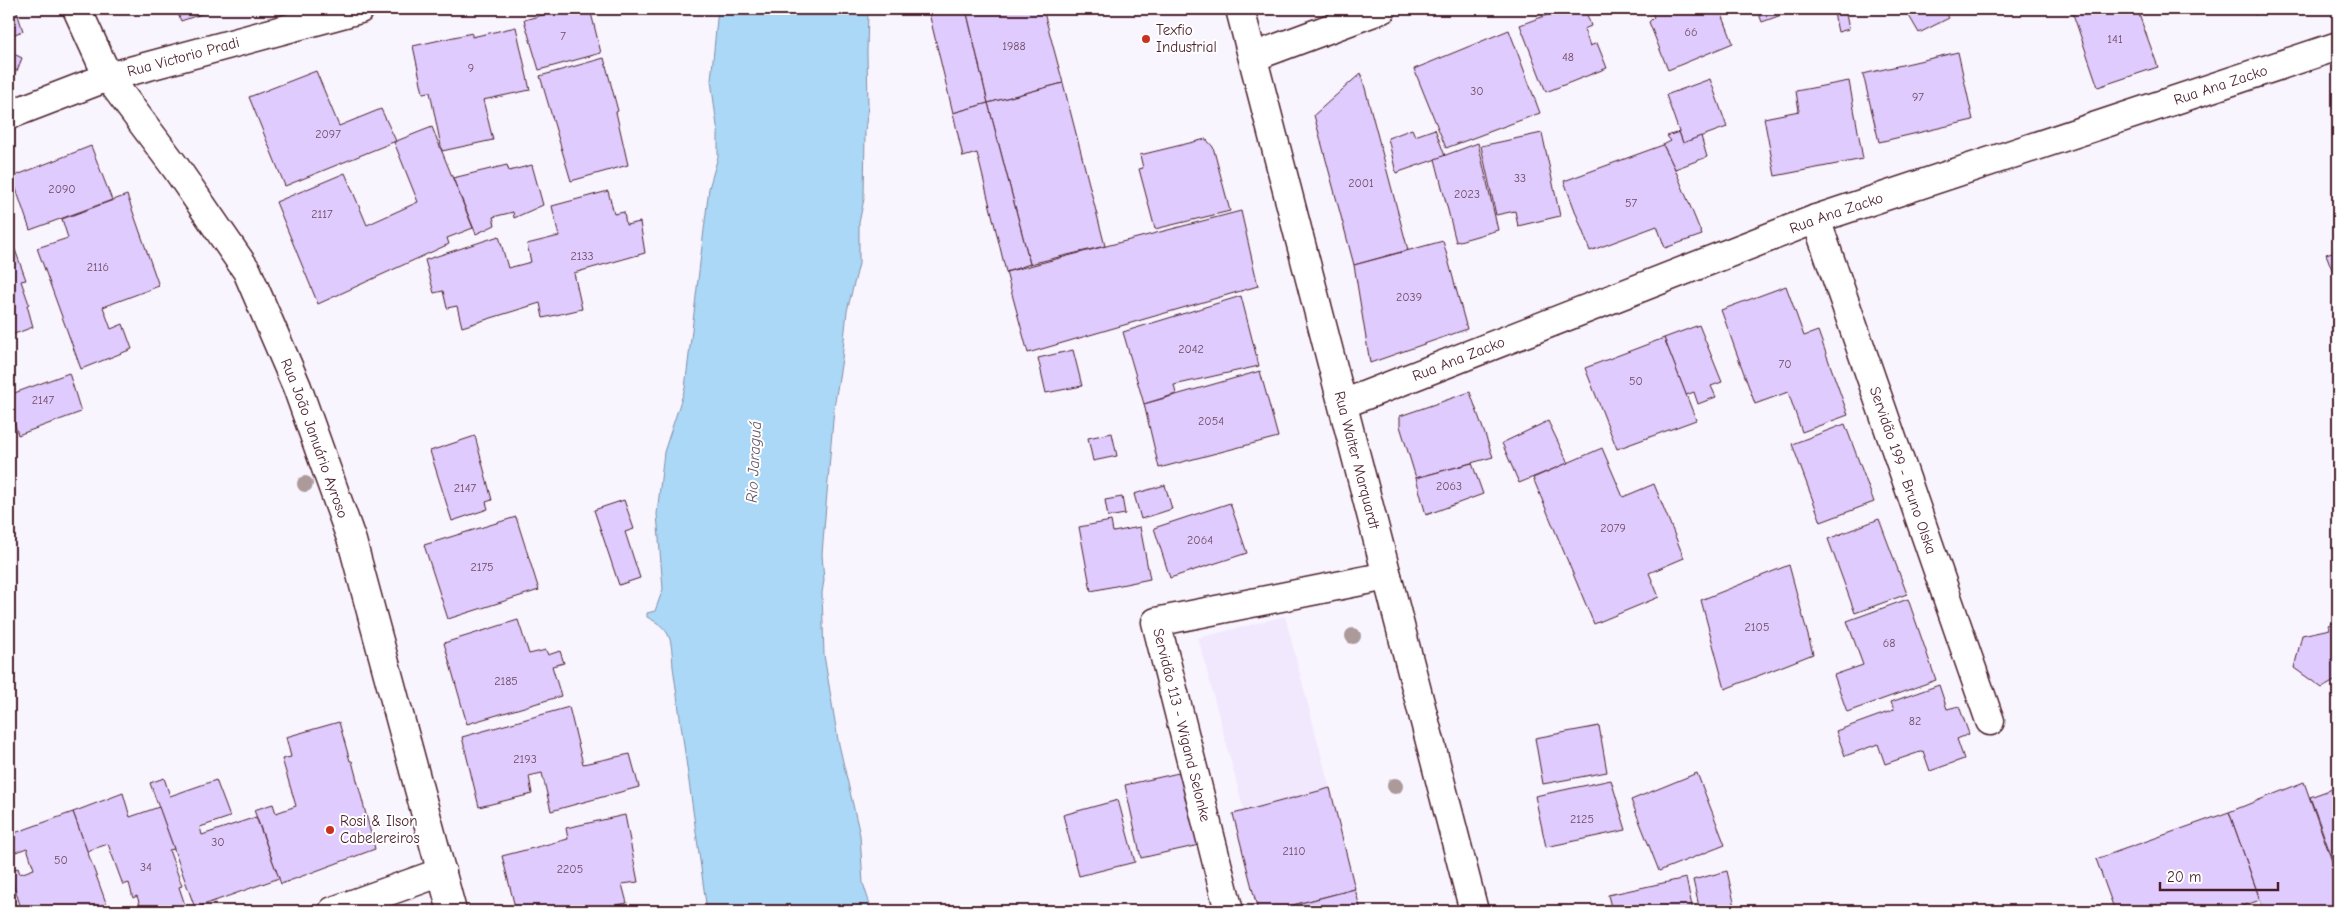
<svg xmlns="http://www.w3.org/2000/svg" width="2347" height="920" font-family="'Comic Neue',sans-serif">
<rect width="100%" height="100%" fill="#f9f5ff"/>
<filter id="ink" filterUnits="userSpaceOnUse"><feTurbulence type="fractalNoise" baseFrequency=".02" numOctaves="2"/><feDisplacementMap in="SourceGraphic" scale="10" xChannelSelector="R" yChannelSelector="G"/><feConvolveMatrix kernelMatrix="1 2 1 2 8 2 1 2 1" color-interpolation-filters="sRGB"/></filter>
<g filter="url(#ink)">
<polygon fill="#f1e8fe" points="1285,616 1330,788 1244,811 1198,638"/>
<path fill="#aad8f6" stroke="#848ea5" d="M718,9H868L867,53L868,106L865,132L864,199L859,223V264L847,311L842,359L834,408L822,554L824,580L822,593L824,655L838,740L860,835L863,883L872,911H707L673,667C671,640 673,630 647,617V613L655,611L663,589L657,514L664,452L685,388L709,188L718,157V134L711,80Z"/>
<g fill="#dfcbfd" stroke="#4a1f2b">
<polygon points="9,9 16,9 23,31 9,36"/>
<polygon points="176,9 216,9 181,21"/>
<polygon points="565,9 590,9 601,53 539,70 524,20"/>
<polygon points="928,9 966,9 988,103 953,113"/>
<polygon points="966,9 1043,9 1063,83 988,103"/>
<polygon points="1563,9 1585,9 1591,26 1584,29 1590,46 1597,43 1607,68 1546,92 1520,25"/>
<polygon points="1650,9 1720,9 1733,43 1668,70 1649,22 1654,17"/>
<polygon points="1757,9 1798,9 1762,22"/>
<polygon points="1905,9 1944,9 1949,18 1919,33"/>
<polygon points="2078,9 2137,9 2158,67 2098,87 2072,11"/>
<polygon points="2252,9 2270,9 2254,15"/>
<polygon points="1845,10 1849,29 1838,32 1834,13"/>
<polygon points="516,27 530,90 483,100 493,140 442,151 430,92 423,93 413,46 472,33 472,37"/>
<polygon points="1509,30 1540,113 1446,148 1414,69"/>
<polygon points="1958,52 1973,120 1879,142 1863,74"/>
<polygon points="14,54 22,58 17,71 9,68 9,56"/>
<polygon points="604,58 618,111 616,112 628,165 571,181 540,76"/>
<polygon points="316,71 339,126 381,109 396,141 285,186 249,97"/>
<polygon points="1361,73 1408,250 1354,265 1314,115"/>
<polygon points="1710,79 1727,127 1683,143 1666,95"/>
<polygon points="1849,81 1863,159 1775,176 1764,118 1799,111 1796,91"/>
<polygon points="1063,83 1105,246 1030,264 988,103"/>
<polygon points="988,103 1030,264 1006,272 977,153 963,157 953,113"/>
<polygon points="432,127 473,228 447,238 449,244 318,304 276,202 345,173 367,225 418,202 394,142"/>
<polygon points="1412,129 1415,136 1435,129 1445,156 1396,173 1388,138"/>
<polygon points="1679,132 1683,143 1701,136 1707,157 1675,169 1663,145 1671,141 1667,136"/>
<polygon points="1542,133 1560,216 1518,226 1515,211 1496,215 1481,146"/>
<polygon points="1206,139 1213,147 1230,211 1155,229 1139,169 1143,168 1140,155"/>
<polygon points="1478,143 1498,230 1456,242 1435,159"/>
<polygon points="1663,145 1675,169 1702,235 1665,248 1657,226 1590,251 1564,181"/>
<polygon points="91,146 112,200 30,230 12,177"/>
<polygon points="507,165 509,171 532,165 543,205 514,218 513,212 493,217 495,225 476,234 453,178"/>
<polygon points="608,191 614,214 624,212 626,225 640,222 645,253 574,273 582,309 543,318 540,303 462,327 457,306 447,308 443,291 434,293 425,260 499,236 508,268 531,262 527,244 559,236 552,206"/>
<polygon points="127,195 159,286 103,307 111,329 123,324 132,349 81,369 37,248 68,238 62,219"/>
<polygon points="1241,211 1258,286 1028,353 1006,272"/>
<polygon points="9,233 26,280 21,281 29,304 27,305 33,327 9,336"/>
<polygon points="1443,241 1467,329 1370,363 1354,265"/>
<polygon points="2338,250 2338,285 2326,254"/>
<polygon points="1786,286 1804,336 1818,331 1848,415 1802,432 1788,392 1755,404 1721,310"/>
<polygon points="1241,296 1259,366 1174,385 1176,394 1144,404 1123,332"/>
<polygon points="1699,325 1722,382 1711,386 1716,397 1698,404 1694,392 1686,395 1664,338"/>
<polygon points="1664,338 1696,420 1617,449 1585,368"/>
<polygon points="1073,350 1082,386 1046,393 1038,358"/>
<polygon points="1260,371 1278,437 1159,468 1144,404"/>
<polygon points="69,373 81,412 18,435 9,405 9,395"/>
<polygon points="1470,392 1493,457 1416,478 1400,426 1400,416"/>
<polygon points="1548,421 1568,463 1519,483 1502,443"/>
<polygon points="1845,424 1874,502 1821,522 1792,444"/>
<polygon points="1112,433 1117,456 1093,461 1088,438"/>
<polygon points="475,436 492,500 486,502 488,509 452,521 430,451"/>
<polygon points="1602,448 1623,497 1654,484 1684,558 1649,573 1659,597 1594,624 1533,478"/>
<polygon points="1472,463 1483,494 1426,515 1416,478"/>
<polygon points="1165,485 1172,509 1141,519 1134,494"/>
<polygon points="1122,497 1125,514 1108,517 1105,500"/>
<polygon points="624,500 634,529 625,532 640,578 619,585 594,510"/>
<polygon points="1230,503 1247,553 1170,578 1154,528"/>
<polygon points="516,517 539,590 448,619 424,545"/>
<polygon points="1879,519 1907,594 1855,613 1828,539"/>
<polygon points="1111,521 1113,532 1140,527 1150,579 1091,591 1079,527"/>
<polygon points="1789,565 1813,654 1725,689 1701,600"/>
<polygon points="1908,599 1936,680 1847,712 1834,675 1863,665 1847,621"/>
<polygon points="518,620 529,654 546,650 548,655 560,651 564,663 552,666 561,696 467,724 444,643"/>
<polygon points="2338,621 2338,679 2322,688 2294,668 2302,635 2330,629 2328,625"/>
<polygon points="1939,685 1947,709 1959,706 1969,734 1957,739 1964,759 1930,771 1923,751 1885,764 1878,744 1845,756 1836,731 1894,710 1891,702"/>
<polygon points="569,707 583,764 630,754 639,787 551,811 542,773 529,776 532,794 479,807 462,737"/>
<polygon points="339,722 350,761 352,761 375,849 281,884 254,810 273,804 276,813 296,806 282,759 291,757 286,737"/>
<polygon points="1599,726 1607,772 1543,784 1535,738"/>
<polygon points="1183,772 1199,845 1141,858 1125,785"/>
<polygon points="1697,773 1725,845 1659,871 1631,800"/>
<polygon points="164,778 170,796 216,780 230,817 200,827 202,835 256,817 279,878 195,908 150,783"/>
<polygon points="1611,780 1626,830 1546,847 1535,796"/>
<polygon points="2304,782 2338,878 2338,911 2264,911 2229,812"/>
<polygon points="2338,787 2338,875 2310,797"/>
<polygon points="1330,788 1355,889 1270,911 1258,911 1233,814"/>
<polygon points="123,793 130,817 159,807 174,849 169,850 182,886 179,887 187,911 142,911 137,896 133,898 129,883 123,885 108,844 87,851 73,812"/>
<polygon points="1118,800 1135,862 1079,876 1063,815"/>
<polygon points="73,812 109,911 22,911 9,871 18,868 20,874 34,869 27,848 13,853 9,835"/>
<polygon points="2229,812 2260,900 2229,911 2115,911 2096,859"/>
<polygon points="625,815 638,882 622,884 627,903 590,911 516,911 502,856 568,839 566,828"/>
<polygon points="1727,871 1736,911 1700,911 1693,880"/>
<polygon points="1686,878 1693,911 1612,911 1608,895"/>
<polygon points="1355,889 1361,911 1270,911"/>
<polygon points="20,907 22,911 9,911"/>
</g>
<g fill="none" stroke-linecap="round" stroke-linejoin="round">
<defs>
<g id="street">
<polyline points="1253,57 1382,9"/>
<path id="s1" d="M9,115L108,77L360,9"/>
<path id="s2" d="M1816,219L1990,721"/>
<path id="s3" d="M1343,404L1816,219L2338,46"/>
<polyline points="333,911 442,872"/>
<polyline points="1229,911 1156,622 1387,576"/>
</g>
<g id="primary">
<path id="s4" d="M77,9L108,77L176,168L247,271L297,387L352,541L452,911"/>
<path id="s5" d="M1240,9L1474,911"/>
</g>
</defs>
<use href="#street" stroke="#4a1f2b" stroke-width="31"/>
<use href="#primary" stroke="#4a1f2b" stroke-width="31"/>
<use href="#street" stroke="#fff" stroke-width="28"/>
<use href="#primary" stroke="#fff" stroke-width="28"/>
</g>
<g fill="#ab9a99">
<circle cx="305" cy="484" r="8"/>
<circle cx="1353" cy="636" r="8"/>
<circle cx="1395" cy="786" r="8"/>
</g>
</g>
<g fill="#c8321e" stroke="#fff" stroke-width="2">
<circle cx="1146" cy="39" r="5"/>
<circle cx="330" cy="830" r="5"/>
</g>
<g text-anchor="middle" stroke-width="4" stroke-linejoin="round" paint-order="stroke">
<g font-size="12" fill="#6f4a60">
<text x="1691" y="36">66</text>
<text x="563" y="40">7</text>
<text x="2115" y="43">141</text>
<text x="1014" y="50">1988</text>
<text x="1568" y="61">48</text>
<text x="471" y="72">9</text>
<text x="1477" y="95">30</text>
<text x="1918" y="101">97</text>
<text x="328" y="138">2097</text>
<text x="1520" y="182">33</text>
<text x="1361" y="187">2001</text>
<text x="62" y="193">2090</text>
<text x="1467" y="198">2023</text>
<text x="1631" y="207">57</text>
<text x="322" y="218">2117</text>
<text x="582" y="260">2133</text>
<text x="98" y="271">2116</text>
<text x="1409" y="301">2039</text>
<text x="1191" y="353">2042</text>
<text x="1785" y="368">70</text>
<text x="1636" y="385">50</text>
<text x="43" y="404">2147</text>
<text x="1211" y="425">2054</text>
<text x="1449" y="490">2063</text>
<text x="465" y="492">2147</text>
<text x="1613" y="532">2079</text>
<text x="1200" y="544">2064</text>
<text x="482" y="571">2175</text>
<text x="1757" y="631">2105</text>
<text x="1889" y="647">68</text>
<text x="506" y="685">2185</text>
<text x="1915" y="725">82</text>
<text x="525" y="763">2193</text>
<text x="1582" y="823">2125</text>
<text x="218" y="846">30</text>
<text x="1294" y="855">2110</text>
<text x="61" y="864">50</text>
<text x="146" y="871">34</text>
<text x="570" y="873">2205</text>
</g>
<g font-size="15" fill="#4a1f2b" stroke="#fff" text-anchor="start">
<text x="1156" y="35">Texfio<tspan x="1156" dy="17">Industrial</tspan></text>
<text x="340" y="826">Rosi &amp; Ilson<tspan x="340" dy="17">Cabelereiros</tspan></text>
</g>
<g font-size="15" fill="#4a1f2b" stroke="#fff">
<text dy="5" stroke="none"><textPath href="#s1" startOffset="184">Rua Victorio Pradi</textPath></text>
<text dy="5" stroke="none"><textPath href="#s3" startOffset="934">Rua Ana Zacko</textPath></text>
<text dy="5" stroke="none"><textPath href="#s3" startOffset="529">Rua Ana Zacko</textPath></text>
<text dy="5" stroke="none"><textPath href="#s3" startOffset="124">Rua Ana Zacko</textPath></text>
<text dy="5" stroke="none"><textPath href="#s4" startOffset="494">Rua João Januário Ayroso</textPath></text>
<text dy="5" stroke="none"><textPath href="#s5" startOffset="466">Rua Walter Marquardt</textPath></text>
<text dy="5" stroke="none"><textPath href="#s2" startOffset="266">Servidão 199 - Bruno Olska</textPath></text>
<text transform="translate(1182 725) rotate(76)" y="5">Servidão 113 - Wigand Selonke</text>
</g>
<g font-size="16" font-style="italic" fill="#675668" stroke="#fff">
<text transform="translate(753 462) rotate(-87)" y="6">Rio Jaraguá</text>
</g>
</g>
<rect width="2347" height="920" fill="none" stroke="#fff" stroke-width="30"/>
<rect x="15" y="15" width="2317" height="890" fill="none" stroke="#4a1f2b" stroke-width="2" filter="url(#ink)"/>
<path d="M2160 882v8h118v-8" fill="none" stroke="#4a1f2b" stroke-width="2.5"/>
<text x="2167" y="882" font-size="15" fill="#4a1f2b" stroke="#ffffff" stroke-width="4" paint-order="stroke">20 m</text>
</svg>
